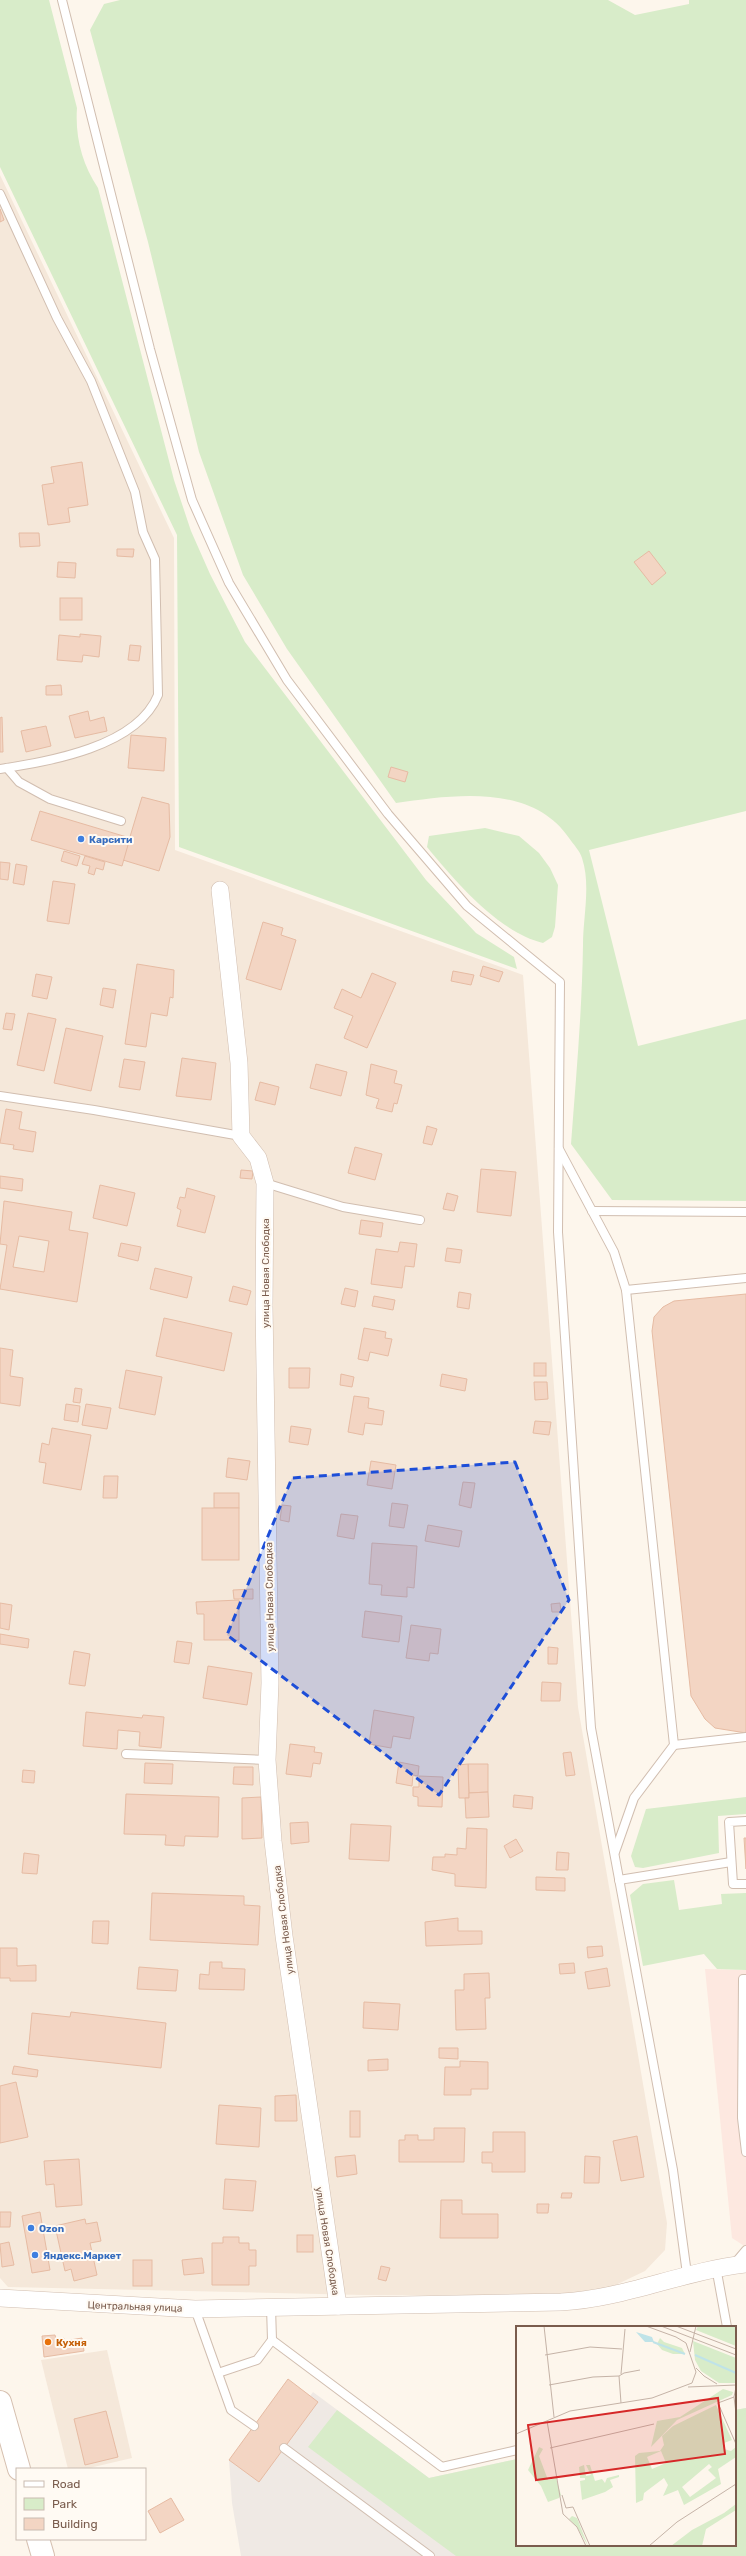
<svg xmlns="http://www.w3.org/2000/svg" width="746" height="2556" font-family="Rubik,sans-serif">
<rect width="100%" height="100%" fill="#fdf6ec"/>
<g fill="#f5e8da">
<polygon points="0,175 174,538 175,850 523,975 578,1707 667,2223 665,2250 645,2271 601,2292 578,2296 363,2295 8,2287 0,2278"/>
<polygon points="107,2350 132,2458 85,2469 68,2469 41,2360"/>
</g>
<polygon fill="#fde8e0" points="705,1969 746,1970 746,2247 732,2238"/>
<polygon fill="#efe9e4" points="288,2379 310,2396 313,2392 429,2478 517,2459 517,2545 735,2545 735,2410 746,2408 746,2556 241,2556 232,2503 229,2460"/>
<g fill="#d8ecc9">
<path d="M0,0H49L77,108C75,137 82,164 98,188L174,480L191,531L210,574L245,642L426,880L476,933L514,957L517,969L179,847L177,535L0,167Z"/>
<path d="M120,0H608L635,15L689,4V0H746V811L589,850L638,1046L746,1019V1201L612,1200L571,1144C576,1078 582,1012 583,945C583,917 591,885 582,858C580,851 573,844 569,838C531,783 453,795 396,803L287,649L243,575L199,452L148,242L90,30L104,4Z"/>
<path d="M485,828L519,836L539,853L550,868L558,885L555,927L552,937L543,943C498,932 455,881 427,847L429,836Z"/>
<polygon points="746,1797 746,1814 718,1816 719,1853 643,1868 635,1867 631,1856 646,1809"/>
<polygon points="674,1880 679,1910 722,1904 721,1894 746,1893 746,1970 717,1969 704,1954 643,1966 630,1895 643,1884"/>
<polygon points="746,2408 746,2556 456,2556 308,2447 337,2410 429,2478 517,2459 517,2545 735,2545 735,2410"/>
</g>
<g fill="#f3d5c3" stroke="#e6bba3" fill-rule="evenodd">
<polygon points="0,209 4,220 0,222"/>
<polygon points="82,462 88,505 68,508 70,522 48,525 42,485 54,483 51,467"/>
<polygon points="19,533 39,533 40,546 20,547"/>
<polygon points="117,549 134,549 133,557 117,556"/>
<polygon points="649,551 666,573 652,585 634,562"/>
<polygon points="58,562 76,563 75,578 57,577"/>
<rect x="60" y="598" width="22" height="22"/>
<polygon points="80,634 101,636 99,657 83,655 82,662 57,660 59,635 80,637"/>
<polygon points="130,645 141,646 139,661 128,660"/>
<polygon points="61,685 62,695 46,695 46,686"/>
<polygon points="88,711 90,721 104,717 107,731 75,738 69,716"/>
<polygon points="2,717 3,752 0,752 0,718"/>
<polygon points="46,726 51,746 26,752 21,731"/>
<polygon points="131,735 166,738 164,771 128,768"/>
<polygon points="391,767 408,772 405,782 388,777"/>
<polygon points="142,797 169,804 170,837 159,871 123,860"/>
<polygon points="40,811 130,838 122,866 31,840"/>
<polygon points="64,851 80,856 77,866 61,861"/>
<polygon points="85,856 105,862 103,870 96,868 94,875 88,873 90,866 82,864"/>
<polygon points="0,862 10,863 8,880 0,879"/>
<polygon points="16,864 27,866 24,885 13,883"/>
<polygon points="53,881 75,884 69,924 47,921"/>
<polygon points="263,922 283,928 281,935 296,940 281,990 246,979"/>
<polygon points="137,964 174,970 173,998 170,997 167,1016 151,1013 146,1047 125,1044"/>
<polygon points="483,966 503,972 499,982 480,976"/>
<polygon points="453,971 474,975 471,985 451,981"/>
<polygon points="372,973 396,983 367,1048 344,1038 353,1016 334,1008 342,989 361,998"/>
<polygon points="36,974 52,977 47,999 32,996"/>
<polygon points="103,988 116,990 113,1008 100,1005"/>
<polygon points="6,1013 15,1014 12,1030 3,1029"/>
<polygon points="28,1013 56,1019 44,1071 17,1065"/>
<polygon points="66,1028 103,1036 91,1091 54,1083"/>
<polygon points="182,1058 216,1063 211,1100 176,1096"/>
<polygon points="124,1059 145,1062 140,1090 119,1087"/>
<polygon points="316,1064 347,1072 341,1096 310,1088"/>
<polygon points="371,1064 397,1071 394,1083 402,1085 397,1104 394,1103 392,1112 376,1108 379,1099 366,1095"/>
<polygon points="260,1082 279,1087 275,1105 255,1100"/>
<polygon points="6,1109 22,1112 19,1129 36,1132 33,1152 13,1149 14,1145 0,1143"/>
<polygon points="427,1126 437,1129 432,1145 423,1143"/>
<polygon points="355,1147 382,1154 375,1180 348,1173"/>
<polygon points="481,1169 516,1172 511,1216 477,1212"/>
<polygon points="241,1170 253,1171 252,1179 240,1178"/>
<polygon points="0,1176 23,1179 22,1191 0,1188"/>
<polygon points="100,1185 135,1193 127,1226 93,1218"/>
<polygon points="187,1188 215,1196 205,1233 177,1226 181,1210 177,1208 180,1197 185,1198"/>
<polygon points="447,1193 458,1196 454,1211 443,1209"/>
<path d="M4,1201L72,1212L69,1230L88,1233L77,1302L0,1289L7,1245L0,1244ZM19,1236L49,1241L44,1272L13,1267Z"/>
<polygon points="361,1220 383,1223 381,1237 359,1234"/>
<polygon points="400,1242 417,1244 414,1267 405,1266 402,1288 371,1284 376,1249 398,1252"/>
<polygon points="121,1243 141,1247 138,1261 118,1256"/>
<polygon points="447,1248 462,1250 460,1263 445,1261"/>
<polygon points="155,1268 192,1277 187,1298 150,1289"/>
<polygon points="233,1286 251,1291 247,1305 229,1301"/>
<polygon points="345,1288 358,1291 355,1307 341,1304"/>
<polygon points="459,1292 471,1294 469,1309 457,1307"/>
<polygon points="746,1294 746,1733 715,1728 705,1719 691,1696 652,1331 654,1317 663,1307 674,1301"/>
<polygon points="374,1296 395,1300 393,1310 372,1306"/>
<polygon points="164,1318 232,1333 224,1371 156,1356"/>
<polygon points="364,1328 386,1332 385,1338 392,1339 388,1356 370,1352 368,1361 358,1359"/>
<polygon points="0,1348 13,1350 10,1376 23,1378 20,1406 0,1403"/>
<rect x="534" y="1363" width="12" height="13"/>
<polygon points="289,1368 310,1368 309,1388 289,1388"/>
<polygon points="126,1370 162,1377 155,1415 119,1408"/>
<polygon points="341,1374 354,1377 352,1387 340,1385"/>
<polygon points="442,1374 467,1379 465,1391 440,1386"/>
<polygon points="534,1382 547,1382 548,1399 535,1400"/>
<polygon points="75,1388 82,1389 80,1403 73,1402"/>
<polygon points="354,1396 369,1398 368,1408 384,1411 382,1425 365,1423 363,1435 348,1432"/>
<polygon points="66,1404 80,1406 78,1422 64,1420"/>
<polygon points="86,1404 111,1408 107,1429 82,1425"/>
<polygon points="535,1421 551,1422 549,1435 533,1433"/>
<polygon points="291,1426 311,1429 308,1445 289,1442"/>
<polygon points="52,1428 91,1435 81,1490 43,1483 46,1463 39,1462 42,1443 49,1445"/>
<polygon points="228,1458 250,1461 247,1480 226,1477"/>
<polygon points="371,1461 396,1465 392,1489 367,1485"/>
<polygon points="104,1476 118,1476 117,1498 103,1498"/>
<polygon points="463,1482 475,1483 471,1508 459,1505"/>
<rect x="214" y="1493" width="25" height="15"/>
<polygon points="392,1503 408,1505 404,1528 389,1526"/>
<polygon points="282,1505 291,1506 289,1522 280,1520"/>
<rect x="202" y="1508" width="37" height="52"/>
<polygon points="341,1514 358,1516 354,1539 337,1536"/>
<polygon points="428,1525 462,1531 459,1547 425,1541"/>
<polygon points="372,1543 417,1546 414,1588 407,1587 407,1597 381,1595 382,1585 369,1584"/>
<polygon points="253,1589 253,1599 234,1599 233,1590"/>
<polygon points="239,1600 239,1640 204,1640 204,1614 197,1614 196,1602"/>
<polygon points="0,1603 12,1605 9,1630 0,1628"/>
<polygon points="560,1603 561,1612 552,1612 551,1604"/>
<polygon points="365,1611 402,1616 399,1642 362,1637"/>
<polygon points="411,1625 441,1629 438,1654 430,1653 429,1661 406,1658"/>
<polygon points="0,1634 29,1639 28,1648 0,1644"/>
<polygon points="177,1641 192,1643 189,1664 174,1662"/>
<polygon points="548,1647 558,1648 557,1664 548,1664"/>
<polygon points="74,1651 90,1654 85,1686 69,1684"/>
<polygon points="208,1666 252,1673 247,1705 203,1698"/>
<polygon points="542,1682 561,1683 560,1701 541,1701"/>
<polygon points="374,1710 414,1717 410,1739 393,1736 391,1748 369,1744"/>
<polygon points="86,1712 142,1718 143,1715 164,1717 161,1748 139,1746 140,1732 118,1730 117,1749 83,1746"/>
<polygon points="290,1744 315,1747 314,1752 322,1753 320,1764 313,1763 311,1777 286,1774"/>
<polygon points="571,1752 575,1775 566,1776 563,1753"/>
<polygon points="399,1762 419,1766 418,1776 413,1775 412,1786 396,1783"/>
<polygon points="145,1763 173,1764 172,1784 144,1783"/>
<polygon points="468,1764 488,1764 488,1792 469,1793"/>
<polygon points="468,1764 469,1798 459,1798 458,1765"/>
<polygon points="234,1767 253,1767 253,1785 233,1784"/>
<polygon points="23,1770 35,1771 34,1783 22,1782"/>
<polygon points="419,1776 443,1777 442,1807 418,1806 418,1797 413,1796 413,1787 419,1787"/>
<polygon points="488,1792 489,1817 466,1818 465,1798 469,1798 469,1793"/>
<polygon points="126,1794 219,1797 218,1837 185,1836 184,1846 165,1845 166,1835 124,1834"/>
<polygon points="514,1795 533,1797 532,1809 513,1807"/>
<polygon points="261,1797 262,1838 242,1839 242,1798"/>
<polygon points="308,1822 309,1842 291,1844 290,1823"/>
<polygon points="351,1824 391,1826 389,1861 349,1859"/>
<polygon points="467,1828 487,1829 486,1888 455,1886 455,1874 432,1870 433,1857 445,1857 445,1854 457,1855 457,1848 466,1849"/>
<polygon points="744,1838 746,1838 746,1869"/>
<polygon points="516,1839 523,1851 510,1858 504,1846"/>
<polygon points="557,1852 569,1853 568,1870 556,1870"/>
<polygon points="24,1853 39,1855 37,1874 22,1873"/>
<polygon points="536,1877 565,1878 565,1891 536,1890"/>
<polygon points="152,1893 244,1896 244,1905 260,1906 258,1945 150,1940"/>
<polygon points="458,1918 458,1931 482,1931 482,1944 426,1946 425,1922"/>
<polygon points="93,1921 109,1921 108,1944 92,1943"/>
<polygon points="602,1946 603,1956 588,1958 587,1947"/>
<polygon points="0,1948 17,1948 17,1966 36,1965 36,1981 10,1981 10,1978 0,1978"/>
<polygon points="210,1962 222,1962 222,1968 245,1969 244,1990 199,1989 200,1974 209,1975"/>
<polygon points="574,1963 575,1973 560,1974 559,1964"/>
<polygon points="139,1967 178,1970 176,1991 137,1989"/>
<polygon points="607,1968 610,1986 588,1989 585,1972"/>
<polygon points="489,1973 490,1998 485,1998 486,2029 456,2030 455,1990 464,1990 464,1974"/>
<polygon points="364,2002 400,2004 398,2030 363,2028"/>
<polygon points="71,2012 166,2023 161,2068 28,2054 32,2013 70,2017"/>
<polygon points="439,2048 458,2048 458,2059 439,2058"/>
<polygon points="388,2059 388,2070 368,2071 368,2060"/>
<polygon points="460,2061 488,2062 488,2089 471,2089 471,2095 444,2095 445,2067 460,2067"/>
<polygon points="14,2066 38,2070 37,2077 12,2074"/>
<polygon points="16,2082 28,2137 0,2143 0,2086"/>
<polygon points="296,2095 297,2121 275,2121 275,2096"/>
<polygon points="219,2105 261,2108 259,2147 216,2144"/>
<rect x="350" y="2111" width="10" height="26"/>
<polygon points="434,2128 465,2128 464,2162 399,2162 399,2140 405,2140 405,2135 418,2135 418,2140 434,2140"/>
<polygon points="493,2132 525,2132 525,2172 492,2172 492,2163 482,2163 482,2152 493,2152"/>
<polygon points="637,2136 644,2177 621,2181 613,2141"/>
<polygon points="355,2155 357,2174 337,2177 335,2157"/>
<polygon points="585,2156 600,2157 599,2183 584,2183"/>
<polygon points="79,2159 82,2205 56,2207 54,2184 46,2185 44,2161"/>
<polygon points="225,2179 256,2181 253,2211 223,2209"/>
<polygon points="562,2193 572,2193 571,2198 561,2198"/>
<polygon points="441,2200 462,2200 462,2214 498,2214 498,2238 440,2238"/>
<polygon points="537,2204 549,2204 548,2213 537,2213"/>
<polygon points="0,2212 11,2212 10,2227 0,2227"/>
<polygon points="40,2212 50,2270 32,2273 22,2216"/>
<polygon points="85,2219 86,2224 97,2222 101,2241 90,2243 97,2275 74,2281 71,2269 65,2271 55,2226"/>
<rect x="297" y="2235" width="16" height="17"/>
<polygon points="223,2237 239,2237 239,2243 249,2243 249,2250 256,2250 256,2266 249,2266 249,2285 212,2285 212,2243 223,2243"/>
<polygon points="9,2242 14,2265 2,2267 0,2244"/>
<polygon points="202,2258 204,2273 184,2275 182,2260"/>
<rect x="133" y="2260" width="19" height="26"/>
<polygon points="381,2266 390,2268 386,2281 378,2279"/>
<polygon points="55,2335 56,2339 64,2338 64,2341 82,2338 84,2351 44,2357 42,2336"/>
<polygon points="288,2379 318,2402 259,2482 229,2460"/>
<polygon points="106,2411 118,2457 85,2465 74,2419"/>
<polygon points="171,2498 184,2520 160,2533 148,2511"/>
</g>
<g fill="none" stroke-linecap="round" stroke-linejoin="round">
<defs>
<g id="lane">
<polyline points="62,0 150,349 192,500 229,583 287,680 388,814 467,906 560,982 558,1232 591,1728 673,2170 687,2274"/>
<path d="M0,194L57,318L91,381L135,492L143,532L155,559L158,695C137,747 50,761 0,769"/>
<polyline points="7,768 19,782 50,799 121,821"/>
<polyline points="0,1096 94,1110 241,1136"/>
<polyline points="559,1149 614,1252 626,1290 674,1745 634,1798 615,1852"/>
<polyline points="265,1183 343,1207 420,1220"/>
<polyline points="592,1211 746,1212"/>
<polyline points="626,1290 746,1278"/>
<polyline points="674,1745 746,1737"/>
<polyline points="126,1754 267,1760"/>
<polyline points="746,1821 729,1822 733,1884 746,1884"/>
<polyline points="619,1880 731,1862"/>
<polyline points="746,1979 743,1979 742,2118 746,2152"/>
<polyline points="735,2263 746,2250"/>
<polyline points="716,2267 727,2327"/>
<polyline points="195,2309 231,2410 254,2426"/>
<polyline points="272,2340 442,2467 517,2450"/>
<polyline points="218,2373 257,2360 272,2340 271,2307"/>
<polyline points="284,2448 430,2556"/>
</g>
<g id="street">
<polyline points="220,890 239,1063 241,1136 258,1158 265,1183 264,1306 270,1683 267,1760 273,1841 284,1936 338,2306"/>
<path d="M0,2298L195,2309L561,2302C624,2299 682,2271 746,2264"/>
</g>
<g id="secondary">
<polyline points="0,2402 19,2469"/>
<polyline points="38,2539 43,2556"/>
</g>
</defs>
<use href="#lane" stroke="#d1beb0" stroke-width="10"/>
<use href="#street" stroke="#d1beb0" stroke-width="18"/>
<use href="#secondary" stroke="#d6c0b0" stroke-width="24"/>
<use href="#lane" stroke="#fff" stroke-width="8"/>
<use href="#street" stroke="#fff" stroke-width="17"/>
<use href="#secondary" stroke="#fff" stroke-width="22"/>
</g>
<path fill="#1d4ed8" fill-opacity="0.2" stroke="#1d4ed8" stroke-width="3" stroke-dasharray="8 5" stroke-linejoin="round" d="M515,1462L569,1600L439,1795L227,1635L292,1478Z"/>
<g fill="#3f7fe0" stroke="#fffaf3" stroke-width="1.5">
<circle cx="81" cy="839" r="4"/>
<circle cx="31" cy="2228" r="4"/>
<circle cx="35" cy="2255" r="4"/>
</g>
<circle fill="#e8710a" stroke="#fffaf3" stroke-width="1.5" cx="48" cy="2342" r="4"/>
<g text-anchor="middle" stroke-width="4" stroke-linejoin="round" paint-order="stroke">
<g font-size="10" font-weight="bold" fill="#366cbe" stroke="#fffaf3" text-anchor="start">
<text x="89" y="843">Карсити</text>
<text x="39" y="2232">Ozon</text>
<text x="43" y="2259">Яндекс.Маркет</text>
</g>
<g font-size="10" fill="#7a5c4d" stroke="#fffaf3">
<text transform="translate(265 1273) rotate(-90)" y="4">улица Новая Слободка</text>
<text transform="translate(269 1597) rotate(-91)" y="4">улица Новая Слободка</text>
<text transform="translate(283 1920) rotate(-97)" y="4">улица Новая Слободка</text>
<text transform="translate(328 2241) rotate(81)" y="4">улица Новая Слободка</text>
<text transform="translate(135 2306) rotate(2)" y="4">Центральная улица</text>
</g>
<g font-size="10" font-weight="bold" fill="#c56008" stroke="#fffaf3" text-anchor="start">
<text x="56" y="2346">Кухня</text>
</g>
</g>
<g transform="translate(516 2326)">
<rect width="220" height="220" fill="#fdf6ec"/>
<path d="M182,0H220V20L180,4ZM144,12L148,16L166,22L169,28H157L146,24L141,18ZM177,15L220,32V57H203L185,45L179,34ZM207,63L217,66L216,69L161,94L135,121L141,95L164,91ZM200,79L216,114L208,117V123L215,125L220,121V131L202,143L205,158L168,179L162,164L147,170L152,159L148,152L128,167L127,174L120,177L119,130L123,127L144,125L148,119L146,110L157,100ZM145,125L150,137L136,143L131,131ZM193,138L196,141L192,144L200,152L174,171L166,161ZM23,121L27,123L23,130L32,154L40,152L45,169L43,172L32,176L25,160L12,144ZM68,139L70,150L75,149L70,139H74L79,155L86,153L89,157L91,152L103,149V151L94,154L97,161L89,166L66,174L64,155L69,154V152H64L63,141ZM220,178V184L190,203L186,220H155L176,204L208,187ZM56,190L61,192L72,220L61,201L53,193Z" fill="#d8ecc9" fill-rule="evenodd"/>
<path d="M120,6L136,11L138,16H129Z" fill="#bfe3e8"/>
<path fill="none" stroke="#bfe3e8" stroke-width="2" d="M137,16L169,28M179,29L220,47"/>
<path fill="none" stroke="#c5b3a7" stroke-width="1" d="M28,0L38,91M145,0L220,29M160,0L220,23M174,26L180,0M29,29L74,21L106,23M180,42L188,50L201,58M105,48L109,3M103,50L105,77M33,59L77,51L103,50L108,47L124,44M172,61L220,59M220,61L218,71L202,77L220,118M218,71L220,87M31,95L47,188L61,201L70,220M0,108L54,85L136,72L176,57L180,46L170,17L160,11L130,0M34,122L138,98M46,169L50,182L57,181L74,220M133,220L161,196L220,158"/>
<path fill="#d62828" fill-opacity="0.15" stroke="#d62828" stroke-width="2" d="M202,72L209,128L20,154L12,99Z"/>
<rect width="220" height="220" fill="none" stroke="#7a5c4d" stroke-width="2"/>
</g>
<rect x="16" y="2468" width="130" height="72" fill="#fffaf3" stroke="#cabbb1"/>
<rect x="24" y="2481" width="20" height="6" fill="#ffffff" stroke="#cabbb1"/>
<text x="52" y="2488" font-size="12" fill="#7a5c4d">Road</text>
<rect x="24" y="2498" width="20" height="12" fill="#d8ecc9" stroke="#cabbb1"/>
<text x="52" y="2508" font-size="12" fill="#7a5c4d">Park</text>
<rect x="24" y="2518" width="20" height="12" fill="#f3d5c3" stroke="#cabbb1"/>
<text x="52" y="2528" font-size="12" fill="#7a5c4d">Building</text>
</svg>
